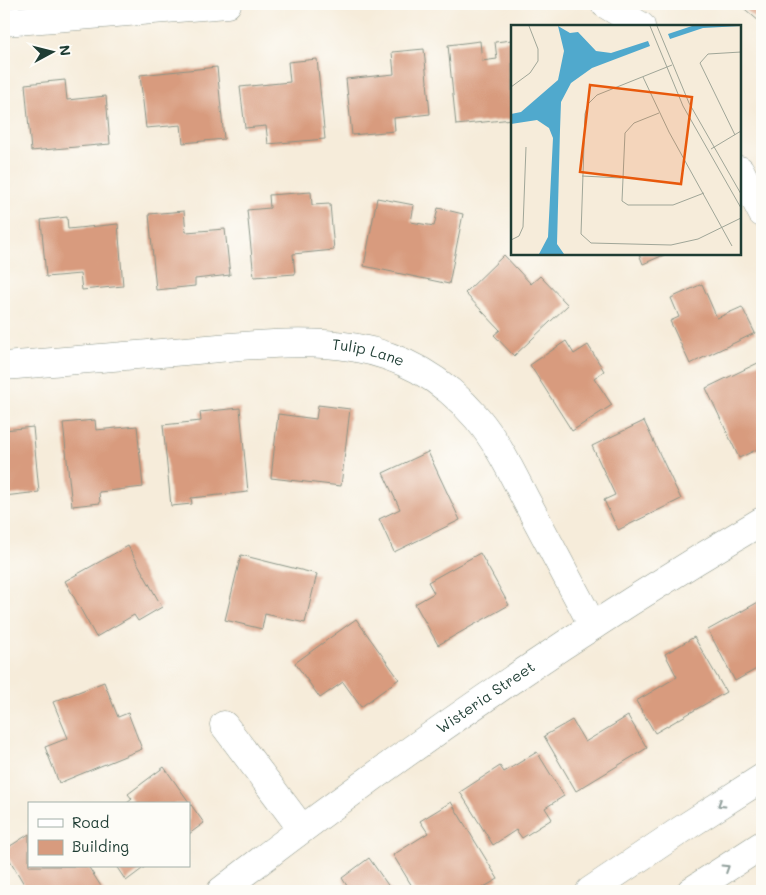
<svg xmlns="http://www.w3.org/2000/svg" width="766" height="895" font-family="Mali,sans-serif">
<rect width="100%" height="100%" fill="#fdfcf7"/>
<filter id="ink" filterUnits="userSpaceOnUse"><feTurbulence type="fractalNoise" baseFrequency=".02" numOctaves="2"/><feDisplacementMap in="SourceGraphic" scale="10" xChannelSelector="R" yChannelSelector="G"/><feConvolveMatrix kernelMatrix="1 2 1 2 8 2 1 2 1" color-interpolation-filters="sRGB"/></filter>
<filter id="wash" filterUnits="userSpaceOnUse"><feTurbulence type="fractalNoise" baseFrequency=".0096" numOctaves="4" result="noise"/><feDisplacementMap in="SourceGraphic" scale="20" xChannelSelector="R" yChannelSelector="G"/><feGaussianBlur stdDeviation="1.12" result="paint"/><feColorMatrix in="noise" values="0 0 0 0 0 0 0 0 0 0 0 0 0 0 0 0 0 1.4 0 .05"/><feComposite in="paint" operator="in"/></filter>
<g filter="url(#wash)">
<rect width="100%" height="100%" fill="#f6ecda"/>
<g id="blocks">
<g fill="#d89b7e">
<polygon points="739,4 762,4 762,20 760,22"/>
<polygon points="512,40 512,119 456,125 448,45 480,41 482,61 497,59 495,42"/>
<polygon points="424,49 430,114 394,118 395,131 352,135 346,79 394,74 392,52"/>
<polygon points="317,59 325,139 268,144 266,126 245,128 240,87 290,82 288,62"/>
<polygon points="217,67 224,139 183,143 181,125 146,128 140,75"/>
<polygon points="65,80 67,100 106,96 110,144 31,151 25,84"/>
<polygon points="311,192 312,205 330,204 334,250 293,254 295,274 254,277 247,210 270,208 269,195"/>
<polygon points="377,198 414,205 411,222 434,226 438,208 463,214 449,284 364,266"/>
<polygon points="184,211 186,232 225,229 230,275 195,279 195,286 156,290 149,214"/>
<polygon points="67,217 68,229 118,224 123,286 82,290 80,274 46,277 41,220"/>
<polygon points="639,254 666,254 643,264"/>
<polygon points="504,255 531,284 540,276 568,305 514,356 494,335 500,330 465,293"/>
<polygon points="702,284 717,318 742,307 755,333 690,364 670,321 679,317 671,298"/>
<polygon points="566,341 574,354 588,345 604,371 594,378 612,405 572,431 530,365"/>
<polygon points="762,361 762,447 739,458 706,388"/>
<polygon points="318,405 350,409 341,486 271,478 278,414 316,419"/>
<polygon points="240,408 248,492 191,498 192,504 171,506 163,425 201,421 200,412"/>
<polygon points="95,420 96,430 137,426 143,487 99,492 100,503 72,506 63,423"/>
<polygon points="644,421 681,499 618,530 604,500 615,495 592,446"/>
<polygon points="33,427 39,492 4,496 4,430"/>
<polygon points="428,452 460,520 394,552 379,519 400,509 383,473"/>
<polygon points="128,546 162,607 138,621 134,615 96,637 65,581"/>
<polygon points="480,553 509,605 438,645 415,604 434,593 428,582"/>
<polygon points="241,555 317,574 305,623 265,614 262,629 225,620"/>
<polygon points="762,600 762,666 735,681 708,630"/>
<polygon points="356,619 399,679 361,707 343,682 320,698 295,663"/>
<polygon points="694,637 726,692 655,733 636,701 677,677 665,654"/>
<polygon points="104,682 118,717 128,713 142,749 59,783 45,747 68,738 53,702"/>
<polygon points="628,716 647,748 576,791 544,736 572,720 585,742"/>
<polygon points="537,752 564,796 545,808 552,819 522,838 516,830 493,845 460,792 500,766 504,772"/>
<polygon points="164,767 204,823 189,834 189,804 126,804 132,799 128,794"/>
<polygon points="451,802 498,879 477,891 415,891 393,855 428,833 420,821"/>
<polygon points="29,834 29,866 88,866 104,891 28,891 4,850"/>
<polygon points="369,858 392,891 340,891 347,886 342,878"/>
<polygon points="116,866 146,866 126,881"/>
</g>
</g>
</g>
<g filter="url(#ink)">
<use href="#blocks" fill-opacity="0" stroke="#8a9487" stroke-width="1"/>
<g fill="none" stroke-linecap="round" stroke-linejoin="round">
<defs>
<g id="minor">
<polyline points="605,4 641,26"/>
<polyline points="4,22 227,4"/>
<polyline points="740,170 762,213"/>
<path id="s1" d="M4,366C64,361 125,356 185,351C294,342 395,323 477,418C498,443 512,473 527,502C549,543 571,585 593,626"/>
<polyline points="224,725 302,829"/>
<path id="s2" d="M221,891C394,757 574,632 762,521"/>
<polyline points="590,891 681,830 762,778"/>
<polyline points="691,891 762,845"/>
</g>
</defs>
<use href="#minor" stroke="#8a9487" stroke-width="29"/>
<use href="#minor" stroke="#fff" stroke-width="28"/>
</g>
<defs><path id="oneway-chevron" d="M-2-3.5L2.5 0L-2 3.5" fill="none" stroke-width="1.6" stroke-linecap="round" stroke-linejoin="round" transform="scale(1.25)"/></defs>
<g stroke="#8f9e9a">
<use href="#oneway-chevron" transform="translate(721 804) rotate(148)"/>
<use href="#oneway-chevron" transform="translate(726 868) rotate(-32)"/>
</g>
</g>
<g text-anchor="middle" stroke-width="4" stroke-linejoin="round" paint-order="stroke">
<g font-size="15" fill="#1f3d34" stroke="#fdfcf7">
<text dy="5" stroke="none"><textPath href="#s1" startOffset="366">Tulip Lane</textPath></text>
<text dy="5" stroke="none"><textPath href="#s2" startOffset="328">Wisteria Street</textPath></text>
</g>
</g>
<g transform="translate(511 25)">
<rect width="230" height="230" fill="#f6ecda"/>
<path d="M47,1L59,8L67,7L85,26L100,28L137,16L139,21L81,43L60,58L50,77L49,105L46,219L53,229H28L37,212L42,113L38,103L26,95L0,99V89L10,87L47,55L53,26ZM181,1H230L192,3L159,14L157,9Z" fill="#50a9cd"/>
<path fill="none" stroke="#a0a698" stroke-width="1" d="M139,1L172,81L230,183M146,1L178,78L230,169M161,40L86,70L77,79L74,89L70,209L80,218L160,220L187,214L230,193M132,52L158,107L221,221M0,62L19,48L27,36V24L18,1M148,88L123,98L114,108L111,176L117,180H162L193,168M224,110L189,38L197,29L230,27M200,124L230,106M71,151L110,153M0,215L8,211L12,202L15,122"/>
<path fill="#e8590c" fill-opacity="0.15" stroke="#e8590c" stroke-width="2.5" d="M79,60L181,72L170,159L69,147Z"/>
<rect width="230" height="230" fill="none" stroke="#1f3d34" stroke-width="2.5"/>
</g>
<rect width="766" height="895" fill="none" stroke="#fdfcf7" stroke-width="20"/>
<rect x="28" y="802" width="162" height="65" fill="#fdfcf7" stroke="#a4b0a9"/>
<rect x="38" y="819" width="25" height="8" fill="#ffffff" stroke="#a4b0a9"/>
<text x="72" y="828" font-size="15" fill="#1f3d34">Road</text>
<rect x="38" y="840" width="25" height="15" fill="#d89b7e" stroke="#a4b0a9"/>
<text x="72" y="852" font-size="15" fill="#1f3d34">Building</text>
<g transform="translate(52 52) rotate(83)" stroke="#fdfcf7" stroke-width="4" paint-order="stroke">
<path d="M0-4L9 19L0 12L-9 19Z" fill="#1f3d34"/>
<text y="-8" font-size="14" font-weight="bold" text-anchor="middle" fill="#1f3d34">N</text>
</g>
</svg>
